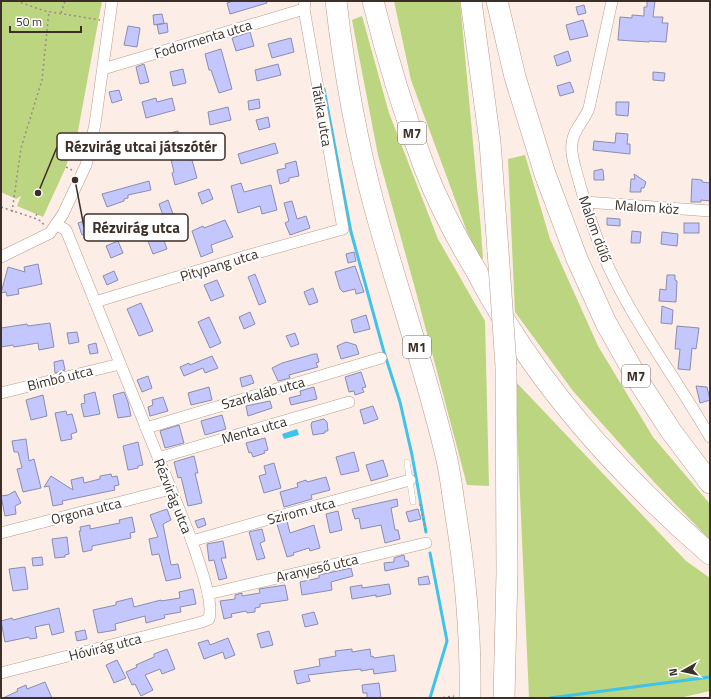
<svg xmlns="http://www.w3.org/2000/svg" width="711" height="699" font-family="'Titillium Web',sans-serif">
<rect width="100%" height="100%" fill="#fceee6"/>
<g fill="#bbd580">
<polygon points="1,1 102,1 75,147 57,147 70,154 65,169 43,217 17,206 21,196 16,199 1,192"/>
<polygon points="394,1 460,1 481,230 483,259 479,258 466,229 411,80"/>
<polygon points="362,16 389,113 438,239 485,321 489,486 467,485 416,292 378,155 352,20"/>
<polygon points="525,155 550,239 598,346 653,437 710,504 710,540 654,482 573,391 515,312 508,159"/>
<polygon points="515,381 686,561 710,578 710,691 679,698 529,698"/>
</g>
<polygon fill="#3fc3ea" points="297,429 299,435 284,439 282,434"/>
<g fill="none" stroke-linecap="round" stroke-linejoin="round">
<g stroke="#3fc3ea" stroke-width="3">
<polyline points="324,89 351,232 384,352 400,402 412,455 426,532"/>
<polyline points="430,698 447,641 430,553"/>
<polyline points="550,698 710,677"/>
</g>
</g>
<g fill="#c4c7fd" stroke="#8b8dac">
<polygon points="233,1 266,1 267,3 230,14 227,3"/>
<polygon points="647,1 655,1 653,17 663,17 662,23 668,23 666,42 649,41 649,42 618,40 620,17 632,18 632,15 644,16 644,7 647,7"/>
<polygon points="584,5 586,13 578,15 576,7"/>
<polygon points="162,14 164,23 154,25 153,15"/>
<polygon points="583,20 588,36 570,40 566,25"/>
<polygon points="167,23 168,32 159,34 157,25"/>
<polygon points="128,26 140,28 137,47 124,45"/>
<polygon points="250,32 254,46 236,51 232,38"/>
<polygon points="291,38 294,52 272,58 268,44"/>
<polygon points="221,49 232,89 219,93 211,70 209,70 205,54"/>
<polygon points="568,51 571,61 557,66 554,56"/>
<polygon points="144,64 149,82 140,84 136,67"/>
<polygon points="278,64 281,75 257,81 255,70"/>
<polygon points="183,69 186,83 173,86 170,72"/>
<polygon points="653,72 665,73 664,81 653,80"/>
<polygon points="570,82 574,92 560,96 557,86"/>
<polygon points="119,90 122,100 112,103 109,92"/>
<polygon points="156,98 157,102 172,98 175,110 146,118 142,102"/>
<polygon points="259,99 260,108 249,110 248,101"/>
<polygon points="616,102 629,102 628,116 616,115"/>
<polygon points="228,107 231,120 210,125 208,112"/>
<polygon points="268,117 270,127 259,130 256,120"/>
<polygon points="178,131 183,152 191,150 193,159 192,160 197,178 175,185 172,173 174,172 168,147 155,150 152,137"/>
<polygon points="616,133 628,134 627,144 630,144 630,154 593,150 594,141 615,143"/>
<polygon points="275,143 278,153 241,164 238,154"/>
<polygon points="296,161 299,176 289,178 289,181 280,184 277,170 286,168 285,164"/>
<polygon points="602,169 603,170 604,180 594,180 594,171"/>
<polygon points="634,174 646,182 644,188 641,188 641,192 630,192 631,179 635,179"/>
<polygon points="692,179 702,180 702,182 710,183 710,201 701,200 701,202 691,202"/>
<polygon points="149,181 151,190 128,195 128,198 124,199 124,201 107,207 102,194"/>
<polygon points="241,183 244,192 271,185 277,210 262,214 260,206 238,213 231,186"/>
<polygon points="209,189 213,199 202,204 198,193"/>
<polygon points="168,200 173,214 175,214 180,226 168,230 159,204"/>
<polygon points="292,201 297,219 306,216 310,228 290,235 285,223 289,221 284,203"/>
<polygon points="105,214 109,227 82,235 78,223"/>
<polygon points="607,218 620,219 620,226 607,225"/>
<polygon points="225,220 233,237 211,245 213,252 201,257 192,231 203,226 204,228"/>
<rect x="684" y="223" width="15" height="10"/>
<polygon points="632,231 641,232 640,243 631,243"/>
<polygon points="662,232 678,234 677,246 661,244"/>
<polygon points="162,235 167,249 153,254 148,241"/>
<polygon points="118,241 123,253 111,258 106,246"/>
<polygon points="354,252 356,261 348,263 346,254"/>
<polygon points="38,264 42,284 18,289 19,294 7,296 6,292 1,293 8,267 25,272 24,267"/>
<polygon points="355,266 364,292 356,294 355,289 343,292 340,289 335,272"/>
<polygon points="114,271 118,280 107,285 103,276"/>
<polygon points="255,274 266,302 259,305 248,277"/>
<polygon points="667,275 675,275 675,280 677,281 676,302 659,301 660,289 666,290"/>
<polygon points="217,280 224,296 211,301 204,285"/>
<polygon points="313,288 318,302 309,305 304,292"/>
<polygon points="141,303 153,331 139,336 127,309"/>
<polygon points="662,306 673,310 672,324 661,323"/>
<polygon points="250,312 255,324 244,329 239,317"/>
<polygon points="366,315 370,329 354,333 351,320"/>
<polygon points="209,317 221,343 210,348 198,322"/>
<polygon points="50,323 54,347 39,350 38,343 14,347 13,345 1,347 1,328 27,324 28,326"/>
<polygon points="677,326 699,328 696,349 692,348 690,370 678,369 680,349 675,349"/>
<polygon points="77,332 79,342 69,344 67,333"/>
<polygon points="295,333 299,344 291,347 286,336"/>
<polygon points="346,342 356,345 359,354 341,359 337,346"/>
<polygon points="96,343 98,353 90,354 88,345"/>
<polygon points="314,354 317,354 319,362 316,363 318,367 289,375 290,378 278,381 272,368 282,363"/>
<polygon points="212,356 218,368 205,373 203,368 184,376 180,367 189,363 190,365"/>
<polygon points="63,360 65,370 55,373 54,362"/>
<polygon points="361,372 366,387 362,388 364,392 355,395 354,391 349,392 345,377"/>
<polygon points="251,375 254,383 242,387 240,378"/>
<polygon points="148,376 152,388 142,392 137,380"/>
<polygon points="696,386 707,387 710,400 700,403"/>
<polygon points="209,387 212,400 191,405 188,393"/>
<polygon points="314,387 317,399 291,405 289,398 301,395 300,391"/>
<polygon points="95,392 100,414 84,417 81,404 85,403 84,395"/>
<polygon points="124,392 128,402 131,416 118,418 113,395"/>
<polygon points="43,395 47,416 31,420 26,400"/>
<polygon points="163,397 168,411 150,416 148,407 153,405 152,400"/>
<polygon points="270,401 272,408 248,416 246,406"/>
<polygon points="373,406 378,419 364,424 360,410"/>
<polygon points="66,411 67,415 72,414 77,432 71,434 72,439 61,441 55,413"/>
<polygon points="222,415 226,429 205,435 201,421"/>
<polygon points="324,419 327,422 328,431 325,431 325,433 313,435 311,425 312,422"/>
<polygon points="179,425 184,443 165,448 160,431"/>
<polygon points="265,438 268,450 264,451 265,453 253,457 251,452 249,453 246,443"/>
<polygon points="26,439 29,461 34,459 41,488 23,492 17,469 22,468 18,452 14,452 12,441"/>
<polygon points="138,442 143,465 138,466 138,468 128,470 123,446"/>
<polygon points="354,452 359,471 341,475 336,457"/>
<polygon points="194,456 198,473 195,473 202,503 188,506 181,477 178,478 174,462"/>
<polygon points="383,460 388,476 371,481 366,465"/>
<polygon points="274,463 281,488 264,493 259,476 266,474 264,466"/>
<polygon points="111,474 112,477 117,476 119,485 114,486 115,490 62,501 63,504 53,506 49,486 44,487 51,476 73,490 71,480 83,477 84,483 100,479 100,476"/>
<polygon points="326,477 330,490 311,495 312,499 284,507 280,492 298,487 297,483 306,480 307,482"/>
<polygon points="15,491 21,503 15,506 16,514 5,516 1,496 8,495"/>
<polygon points="397,499 398,506 391,508 395,530 398,530 400,539 385,543 381,525 361,529 359,518 355,519 352,509"/>
<polygon points="167,509 171,520 163,524 171,565 178,564 181,578 166,581 159,554 152,555 149,539 158,537 150,515"/>
<polygon points="418,509 421,519 409,522 406,512"/>
<polygon points="338,511 342,530 330,533 326,514"/>
<polygon points="132,517 135,532 130,533 131,538 92,546 92,550 83,552 79,531 81,531 80,527 90,525 90,529 120,523 119,520"/>
<polygon points="204,518 206,525 198,528 195,521"/>
<polygon points="287,521 290,533 314,525 320,548 310,551 309,548 293,553 294,555 287,557 277,524"/>
<polygon points="262,529 265,541 260,543 265,558 257,560 249,532"/>
<polygon points="67,537 69,554 65,555 65,557 55,558 52,539"/>
<polygon points="223,541 226,558 221,558 227,578 219,580 214,560 209,561 207,544"/>
<polygon points="404,555 405,561 408,561 409,566 385,571 384,563 394,562 394,558"/>
<polygon points="42,557 43,565 33,566 32,558"/>
<polygon points="25,567 28,589 13,591 9,569"/>
<polygon points="351,568 353,576 331,582 332,590 302,595 300,582 319,578 319,575"/>
<polygon points="428,576 430,584 419,585 418,578"/>
<polygon points="389,584 391,594 376,597 376,595 352,599 350,587 362,585 362,588"/>
<polygon points="285,585 288,600 260,604 260,607 255,608 255,612 247,613 246,611 231,614 232,617 224,619 220,601 235,599 235,595 242,593 242,596 260,593 259,589"/>
<polygon points="193,589 196,604 180,607 181,612 164,615 165,618 146,623 145,616 115,624 116,630 98,633 93,610 116,605 116,602 132,598 134,607 161,600 161,601 180,598 179,592"/>
<polygon points="59,608 64,632 52,635 49,624 35,627 37,638 30,639 29,637 5,642 1,621 12,618 13,620"/>
<polygon points="314,612 318,624 305,627 302,615"/>
<polygon points="85,630 87,639 77,641 75,632"/>
<polygon points="269,631 273,645 261,648 257,634"/>
<polygon points="228,638 235,655 225,659 223,652 204,659 198,643 208,640 210,645"/>
<polygon points="167,649 175,669 162,674 160,669 145,675 153,690 141,696 135,684 132,685 126,672 137,667 136,665 154,657 154,654"/>
<polygon points="352,649 352,652 370,649 371,657 373,656 374,658 394,655 396,671 374,674 373,669 361,671 361,669 341,671 308,675 310,681 297,684 294,671 320,666 319,659 336,656 335,651"/>
<polygon points="117,660 126,678 114,683 106,665"/>
<polygon points="45,682 52,698 3,698 18,691 17,689 26,685 27,689"/>
<polygon points="379,683 381,698 367,698 367,693 363,693 362,685"/>
</g>
<g fill="none" stroke-linecap="round" stroke-linejoin="round">
<defs>
<polyline id="service" points="407,462 413,502"/>
<g id="minor">
<path d="M612,1L589,108C585,120 573,130 572,143C570,156 577,172 580,185C588,213 597,241 609,268C637,327 677,380 710,437"/>
<polyline points="103,69 304,9"/>
<polyline points="585,202 710,211"/>
<polyline points="1,257 50,233 63,214 86,165 95,124 112,1"/>
<polyline points="95,302 246,256 343,229 304,9 305,1"/>
<polyline points="1,393 120,364"/>
<polyline points="146,428 381,358"/>
<polyline points="158,458 349,402"/>
<polyline points="1,533 171,489"/>
<polyline points="192,541 297,511 410,480"/>
<polyline points="208,594 426,543"/>
<path d="M1,673L202,622L209,619C214,599 198,561 192,541L66,230L56,224"/>
</g>
<g id="motorway">
<path d="M336,1C344,70 356,138 374,205C397,290 427,373 447,460C451,478 453,498 456,516C466,578 471,635 470,698"/>
<path d="M373,1C387,58 404,114 425,169C439,205 457,239 477,272C486,290 496,307 507,324C561,411 633,487 710,554"/>
<polyline points="471,1 490,142 498,251"/>
<polyline points="497,1 515,77 545,174 577,259 606,323 641,385 671,431 710,483"/>
<polyline points="504,698 507,573 506,366"/>
</g>
</defs>
<use href="#service" stroke="#ba9a88" stroke-width="6"/>
<use href="#minor" stroke="#ba9a88" stroke-width="12"/>
<use href="#motorway" stroke="#ba9a88" stroke-width="22"/>
<g stroke="#9a8c84" stroke-width="1.5" stroke-dasharray="2 3" stroke-linecap="butt">
<polyline points="16,1 45,11 100,20"/>
<polyline points="61,13 65,1"/>
<polyline points="66,167 72,170"/>
<polyline points="1,207 34,218"/>
<polyline points="12,212 21,148 42,80 49,11"/>
<polyline points="37,214 34,218 41,221 44,225"/>
<polyline points="420,504 426,533"/>
<polyline points="438,698 454,696"/>
</g>
<use href="#service" stroke="#fff" stroke-width="5.5"/>
<use href="#minor" stroke="#fff" stroke-width="11"/>
<use href="#motorway" stroke="#fff" stroke-width="21"/>
<defs>
<polyline id="motorway-bridge" points="498,251 506,366"/>
</defs>
<use href="#motorway-bridge" stroke="#ba9a88" stroke-width="22" stroke-linecap="butt"/>
<use href="#motorway-bridge" stroke="#fff" stroke-width="21"/>
</g>
<g text-anchor="middle" stroke-width="4" stroke-linejoin="round" paint-order="stroke">
<g fill="#fefefe" stroke="#766d68" stroke-width="1">
<rect x="398" y="122" width="28" height="22" rx="3"/>
<rect x="403" y="336" width="28" height="22" rx="3"/>
<rect x="622" y="365" width="28" height="22" rx="3"/>
</g>
<g font-size="13" font-weight="bold" fill="#3c2f27">
<text x="412" y="138">M7</text>
<text x="417" y="352">M1</text>
<text x="636" y="381">M7</text>
</g>
<g font-size="14" fill="#3c2f27" stroke="#fefefe">
<text transform="translate(203 39) rotate(-17)" y="5">Fodormenta utca</text>
<text transform="translate(322 115) rotate(80)" y="5">Tátika utca</text>
<text transform="translate(647 207) rotate(4)" y="5">Malom köz</text>
<text transform="translate(595 229) rotate(70)" y="5">Malom dűlő</text>
<text transform="translate(219 265) rotate(-17)" y="5">Pitypang utca</text>
<text transform="translate(60 378) rotate(-14)" y="5">Bimbó utca</text>
<text transform="translate(263 393) rotate(-16)" y="5">Szarkaláb utca</text>
<text transform="translate(254 430) rotate(-16)" y="5">Menta utca</text>
<text transform="translate(173 496) rotate(68)" y="5">Rézvirág utca</text>
<text transform="translate(86 511) rotate(-14)" y="5">Orgona utca</text>
<text transform="translate(301 511) rotate(-15)" y="5">Szirom utca</text>
<text transform="translate(317 568) rotate(-13)" y="5">Aranyeső utca</text>
<text transform="translate(105 647) rotate(-14)" y="5">Hóvirág utca</text>
</g>
</g>
<path fill="none" stroke="#3c2f27" stroke-width="1.5" d="M38 193L57 147M75 180L84 227"/>
<g fill="#3c2f27" stroke="#fefefe" stroke-width="1.5">
<circle cx="38" cy="193" r="4"/>
<circle cx="75" cy="180" r="4"/>
</g>
<g fill="#fefefe" stroke="#3c2f27" stroke-width="1.5">
<rect x="57" y="133" width="168" height="27" rx="4"/>
<rect x="84" y="214" width="104" height="27" rx="4"/>
</g>
<g font-size="15" text-anchor="middle" font-weight="bold" fill="#3c2f27">
<text x="141" y="152">Rézvirág utcai játszótér</text>
<text x="136" y="233">Rézvirág utca</text>
</g>
<rect width="711" height="699" fill="none" stroke="#3c2f27" stroke-width="4"/>
<g transform="translate(683 671) rotate(262)" stroke="#fefefe" stroke-width="3" paint-order="stroke">
<path d="M0-3L7 15L0 10L-7 15Z" fill="#3c2f27"/>
<text y="-6" font-size="11" font-weight="bold" text-anchor="middle" fill="#3c2f27">N</text>
</g>
<path d="M10 26v6h71v-6" fill="none" stroke="#3c2f27" stroke-width="2"/>
<text x="16" y="26" font-size="12" fill="#3c2f27" stroke="#fefefe" stroke-width="3" paint-order="stroke">50 m</text>
</svg>
